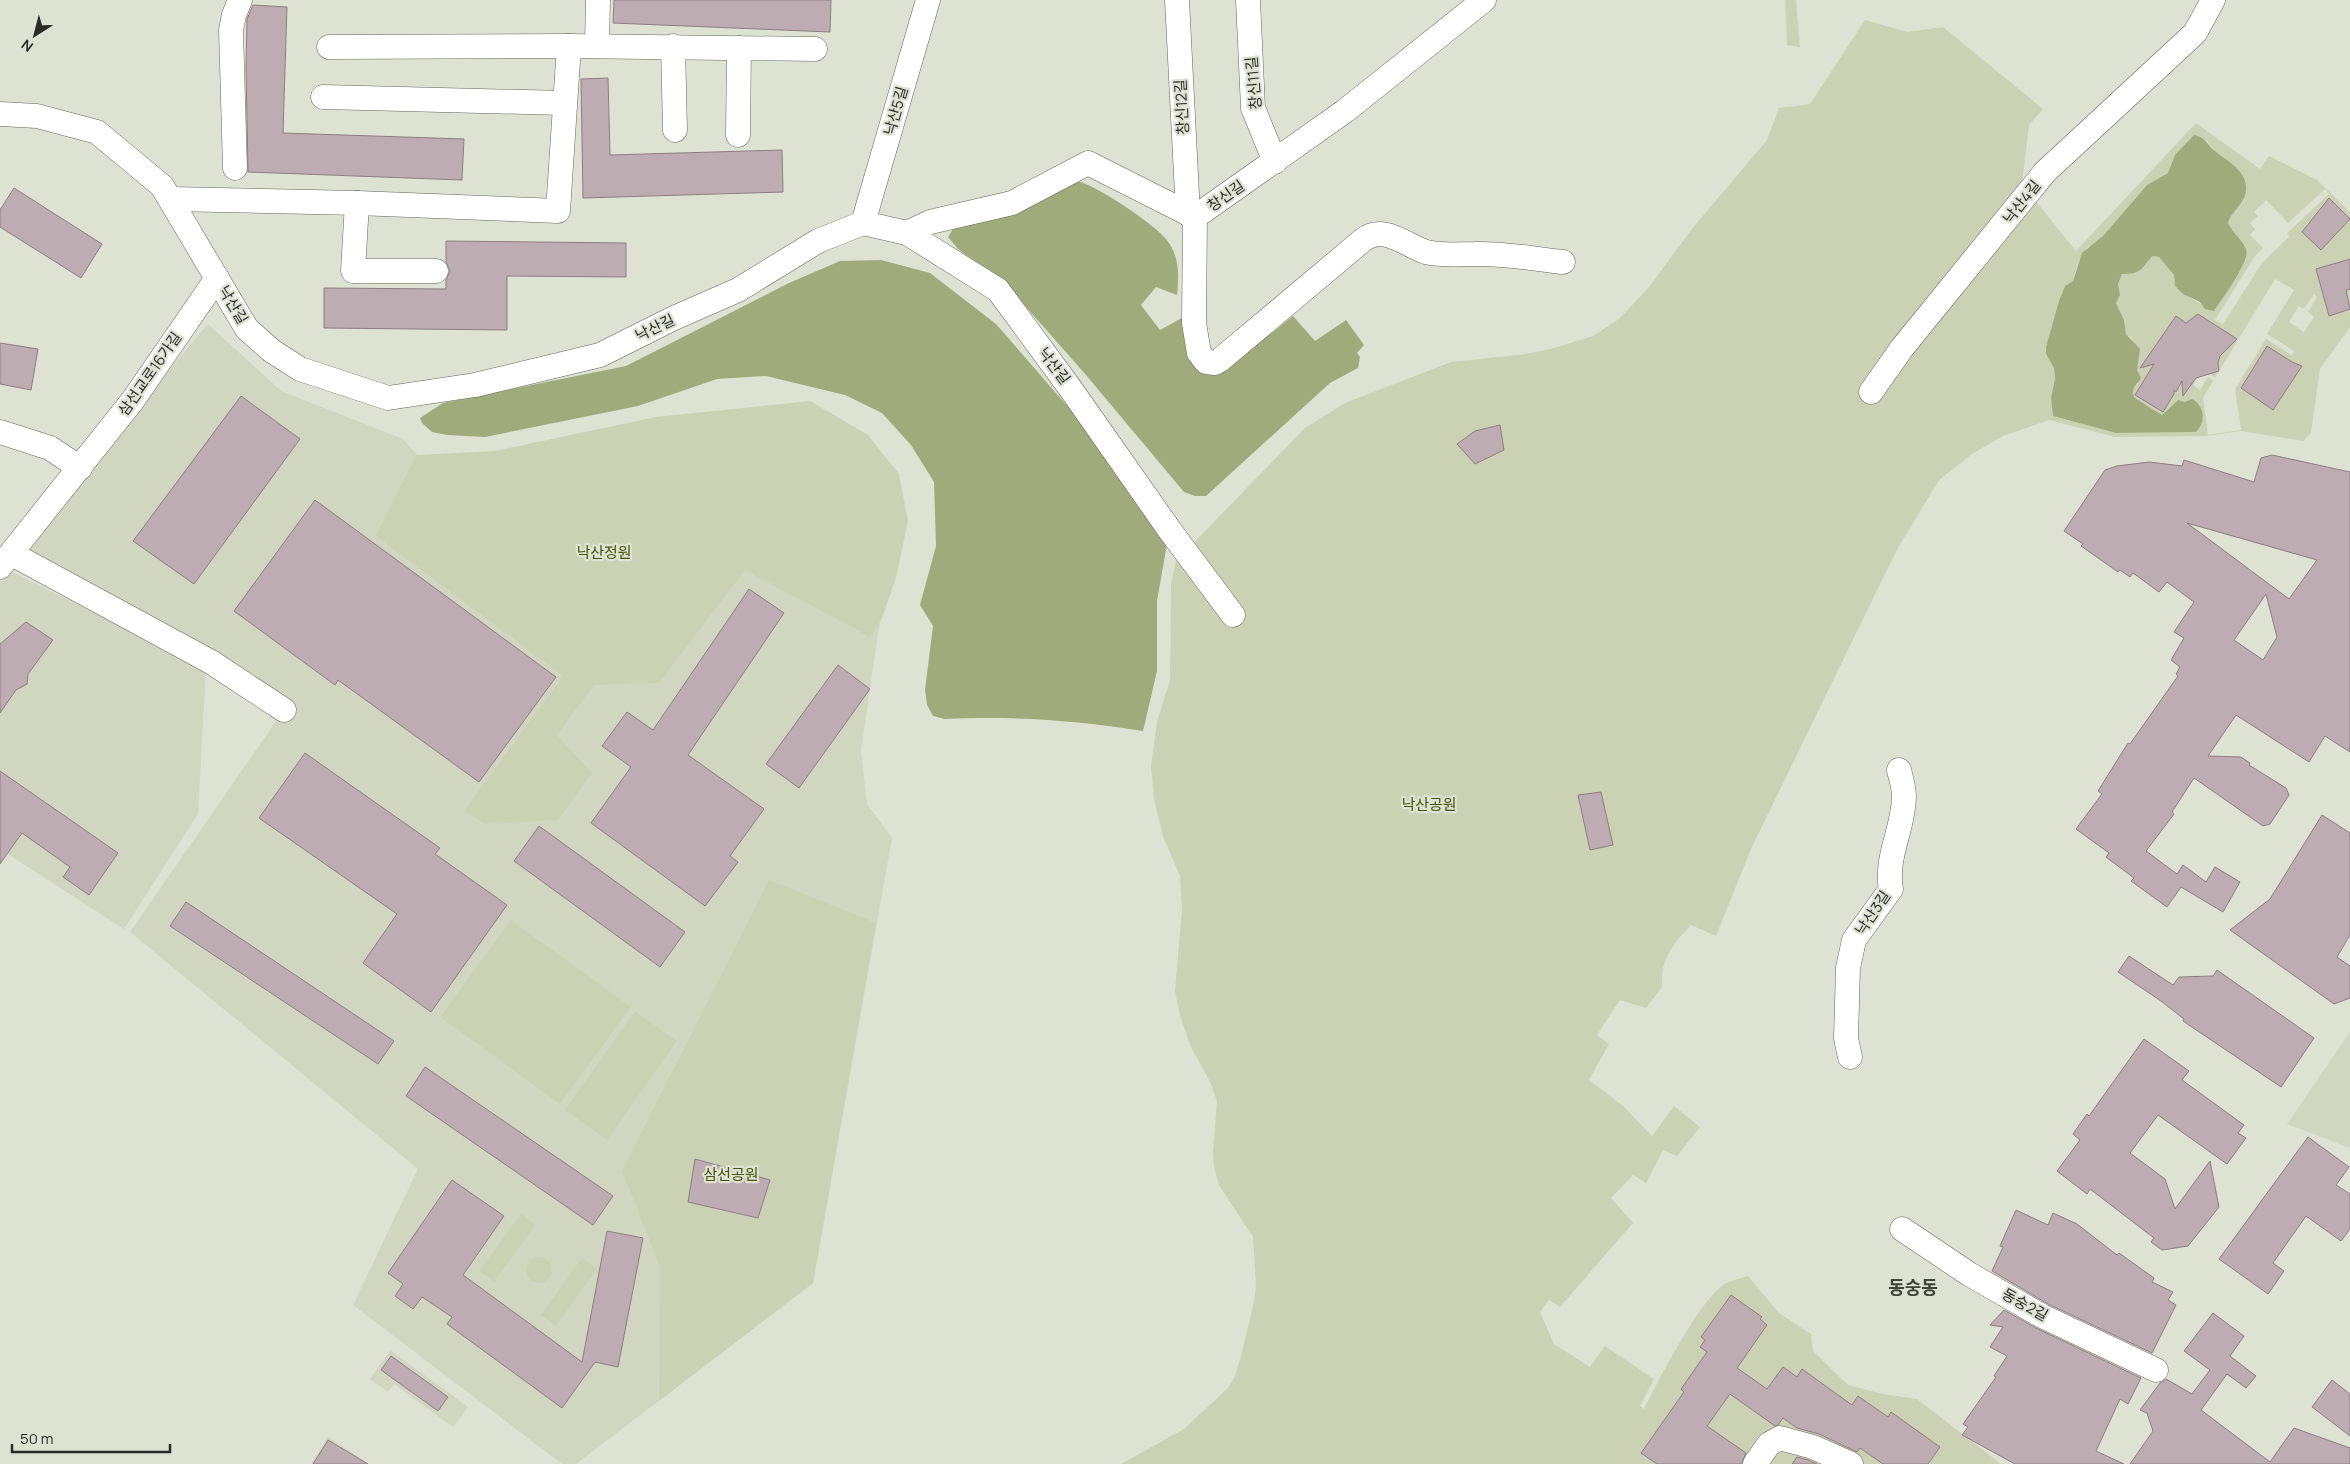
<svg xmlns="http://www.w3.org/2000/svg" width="2350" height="1464" font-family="Manrope,'Noto Sans KR',sans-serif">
<rect width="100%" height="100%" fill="#dee2d3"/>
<g fill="#d1d6c1">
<polygon points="208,324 281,391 403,439 421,459 901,522 878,633 861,751 867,804 892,838 813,1283 576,1464 562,1464 353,1305 418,1169 130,932 283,711 273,719 271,718 257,692 12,554"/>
<polygon points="12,572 206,668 198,814 124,929 0,849 0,583"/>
<polygon points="2350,1032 2350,1148 2287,1124"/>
<polygon points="390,1350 468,1407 453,1427 394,1384 388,1392 370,1379"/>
<polygon points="328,1437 361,1458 357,1464 311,1464"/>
</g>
<g fill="#cbd2b4" fill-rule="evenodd">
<polygon points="1785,0 1796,0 1800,47 1787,45"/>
<path d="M1865,20L1907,32L1943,27L2043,109L2029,125L2022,184L2076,251L2196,123L2260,169L2269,156L2317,180L2350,212V327L2320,369L2311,433L2303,441L2241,431L2207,436L2115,437L2049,420L2003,436L1972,454L1939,480L1899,546L1881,582L1751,849L1716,936L1691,925C1673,944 1660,959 1662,987L1646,1008L1620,1000L1597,1035L1609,1044L1589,1080L1623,1106L1652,1136L1674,1106L1700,1127L1677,1156L1663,1150L1646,1183L1633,1175L1611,1198L1633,1223L1560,1307L1549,1300L1540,1312L1554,1344L1590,1367L1605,1346L1654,1379L1640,1406L1644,1409C1659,1380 1700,1298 1726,1283C1733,1280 1741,1278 1748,1276L1779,1313L1811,1334L1813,1351L1848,1385L1883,1394L1917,1399L2001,1464H1121L1184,1429L1228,1388L1235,1376L1241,1356L1254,1302L1256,1285L1253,1237L1219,1185L1214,1167L1213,1151L1217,1101L1210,1082L1190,1045L1180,1015L1175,991L1182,910L1180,876L1163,836L1154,799L1151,767L1157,722L1170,680L1171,584L1176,561L1305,428L1345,403L1451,362L1526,354L1554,348L1593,336L1619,319L1650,286L1691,230L1767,140L1779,108L1810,104ZM2206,140L2217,153L2245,200L2230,217L2228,223C2233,233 2242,239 2246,249C2251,261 2223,299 2214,310L2194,300L2175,286L2174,275L2159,257L2152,256L2122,274L2118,284L2120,295L2116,302L2124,320L2126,334L2132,338L2139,381C2134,387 2130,391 2135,398L2162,415L2178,400L2184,402L2197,432L2116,433L2053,416L2051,398L2055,379L2054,368L2046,354V347L2065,286L2073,281L2078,262L2088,247L2095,245L2103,236L2147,185L2168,173L2175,155ZM2325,189L2329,194L2287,233L2289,237L2262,263L2223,324L2215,320L2255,256L2263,248L2250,235L2255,229L2250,223L2258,216L2254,212L2266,200L2288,223ZM2275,279L2294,290L2267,334L2294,351L2292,355L2266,339L2235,389L2241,430L2208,435L2203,398L2213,381L2208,377L2200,390L2193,385L2197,378L2178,365L2217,363L2210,374L2215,378ZM2314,294L2317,297L2308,312L2314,317L2304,332L2289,322L2299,306L2304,309Z"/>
<polygon points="810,401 868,435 899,474 908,521 896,578 882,618 870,637 745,570 659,683 594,685 557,735 592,773 558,820 485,824 464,811 563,676 376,536 416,455 495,451 656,417"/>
<polygon points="769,880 876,923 813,1283 659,1401 660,1267 622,1171"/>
<polygon points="511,920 631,1007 560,1104 440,1017"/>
<polygon points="635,1011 677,1041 607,1140 565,1110"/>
<polygon points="521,1214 535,1225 494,1282 479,1271"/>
<circle cx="539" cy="1270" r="13"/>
<polygon points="582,1258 597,1269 556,1326 541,1315"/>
</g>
<g fill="#a0ab7c">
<path d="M2194,135C2206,137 2207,145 2215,151C2227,161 2247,171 2246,189C2246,204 2232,210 2228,223C2233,233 2242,239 2246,249C2251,261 2222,299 2214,311L2205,309L2200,302L2183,294L2175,286L2174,275L2159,257L2152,256C2141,270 2140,274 2122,274L2118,284L2120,295L2116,303L2124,320L2126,334L2140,349L2137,370L2141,378C2137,385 2129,389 2135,398L2162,415L2178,400L2185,402L2192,399C2205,406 2206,422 2196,432L2116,433L2053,416L2051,398L2055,379L2054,368L2046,354V347L2059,301L2065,286L2073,281L2082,253L2103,236L2147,185L2168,173L2175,155Z"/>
<path d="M1064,181C1069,181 1075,180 1080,182C1099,187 1154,224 1166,239C1180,256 1179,275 1177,295L1156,287L1141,305L1160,330L1182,318L1219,370L1258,344L1293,316L1315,341L1346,320L1364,345L1357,353L1360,357L1358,368L1330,383L1206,496H1195L1184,492L1086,375L1006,284L958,249L948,237L958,221Z"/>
<path d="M881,260L930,273L996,324L1082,423L1167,544L1157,601V671L1143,731C1074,720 1016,716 945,719L933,716L927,705L925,690L933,626L920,605L936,546L934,482L911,445L882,413L845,395L766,376L717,379L638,406L485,437L447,435L432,432L422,423L420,418L443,403L626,366L789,283L840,261Z"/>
</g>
<g fill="#bdadb2" stroke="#8d7d82" fill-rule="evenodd">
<polygon points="614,0 831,0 830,32 613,23"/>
<polygon points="253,5 287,7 283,133 464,139 462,180 248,172 246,67 247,19"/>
<polygon points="608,78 610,155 782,150 783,192 583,198 581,79"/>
<polygon points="14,188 102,244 81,278 0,227 0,210"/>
<polygon points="2329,198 2350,219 2321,250 2302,232"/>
<polygon points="446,241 626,243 626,277 507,276 507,330 324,328 324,288 446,289 446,280 450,271 446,262"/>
<polygon points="2350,259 2350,289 2346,290 2350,309 2329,316 2316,269"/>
<polygon points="2198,314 2237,339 2220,356 2218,363 2219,371 2196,378 2183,396 2182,381 2176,392 2174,390 2174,394 2163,412 2135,395 2154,364 2140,368 2176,316 2186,323"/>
<polygon points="0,343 38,349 31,390 0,384"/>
<polygon points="2267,346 2292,362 2302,366 2273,410 2241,388"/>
<polygon points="241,396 300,439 194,584 133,541"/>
<polygon points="1500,425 1504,450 1475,464 1457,444 1475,431"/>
<path d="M2272,455L2350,472V752L2325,736L2309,762L2236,715L2208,756L2241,757L2250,763L2249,765L2286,788L2289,795L2270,824L2263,826L2194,778L2172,812L2174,814L2146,851L2177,874L2183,865L2206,882L2215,867L2240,882L2223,912L2181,887L2167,907L2131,881L2134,878L2106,857L2109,853L2076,829L2102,794L2098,791L2128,743L2130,744L2178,676L2176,674L2180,667L2171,660L2184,638L2174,632L2194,602L2167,582L2159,592L2133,573L2130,577L2120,570L2118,572L2081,546L2083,544L2064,531L2105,470L2117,466L2149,462L2182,466L2184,460L2254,482L2261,458ZM2187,523L2317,560L2289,599ZM2266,594L2277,637L2263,660L2234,640Z"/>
<polygon points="315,500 556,677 479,782 338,680 335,685 234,611"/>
<polygon points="749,589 784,613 688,755 764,809 730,856 738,862 705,906 591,823 631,767 602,746 627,712 653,730"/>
<polygon points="26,622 53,640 28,674 27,684 16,690 0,713 0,644"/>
<polygon points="838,665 870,689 799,788 766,764"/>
<polygon points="305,753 440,848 435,854 507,905 431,1012 363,963 397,914 259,818"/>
<polygon points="0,771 118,853 89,895 63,877 70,867 22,833 0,864"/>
<polygon points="1601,792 1613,845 1590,850 1578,795"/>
<polygon points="2322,815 2350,833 2350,935 2337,957 2350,966 2350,998 2334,1004 2230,930 2270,899"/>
<polygon points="539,826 685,932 660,967 514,861"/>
<polygon points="186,902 394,1041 378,1064 170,926"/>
<polygon points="2129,956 2173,985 2179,977 2213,976 2217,970 2314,1038 2281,1087 2183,1021 2184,1019 2161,1001 2118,972"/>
<polygon points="2144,1039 2189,1071 2182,1080 2244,1125 2238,1133 2246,1138 2227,1164 2158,1115 2130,1153 2165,1179 2175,1209 2210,1161 2219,1207 2188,1246 2162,1250 2151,1242 2154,1238 2090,1189 2087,1194 2057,1171 2080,1140 2073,1134 2087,1114 2089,1116"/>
<polygon points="425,1067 613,1196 593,1225 406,1096"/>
<polygon points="2308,1137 2349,1167 2336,1185 2350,1194 2350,1229 2341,1241 2306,1216 2273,1263 2284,1271 2268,1294 2219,1259"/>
<polygon points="695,1159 770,1180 758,1218 688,1202"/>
<polygon points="452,1180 504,1216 463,1275 582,1362 607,1231 643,1238 618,1367 595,1362 562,1408 447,1324 452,1317 422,1297 413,1309 395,1296 403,1284 388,1273"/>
<polygon points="2016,1210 2048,1225 2053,1213 2077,1224 2117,1255 2119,1253 2154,1278 2152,1282 2173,1292 2168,1300 2176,1305 2152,1353 2048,1304 1992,1271 2003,1247 2000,1246"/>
<polygon points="1731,1295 1762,1317 1760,1319 1767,1325 1737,1368 1767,1389 1783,1367 1797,1377 1802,1369 1852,1405 1858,1396 1888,1417 1891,1412 1940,1447 1928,1464 1883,1464 1860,1448 1857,1452 1819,1434 1797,1428 1783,1418 1778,1425 1775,1426 1730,1394 1707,1426 1746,1453 1741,1464 1657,1464 1641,1453 1684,1392 1681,1389 1707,1352 1700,1347 1705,1340 1701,1337"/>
<polygon points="2004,1310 2036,1328 2141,1378 2128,1404 2120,1399 2096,1451 2124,1464 2015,1464 1962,1435 1968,1427 1963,1424 1996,1377 1994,1376 2007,1356 1990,1347 2003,1327 1990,1325"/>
<polygon points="2213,1313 2244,1336 2230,1356 2256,1376 2246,1388 2227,1374 2201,1410 2270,1462 2294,1428 2350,1448 2350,1464 2130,1464 2153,1431 2147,1413 2140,1410 2160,1383 2166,1379 2192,1394 2210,1370 2184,1351"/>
<polygon points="391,1356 448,1397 438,1411 381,1370"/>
<polygon points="2332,1380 2350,1394 2350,1436 2312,1407"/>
<polygon points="328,1440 368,1464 313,1464"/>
<polygon points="1797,1457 1808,1460 1817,1464 1792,1464"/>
</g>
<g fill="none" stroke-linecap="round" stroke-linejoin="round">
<defs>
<g id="minor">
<polyline points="1177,0 1188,214"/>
<polyline points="1248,0 1253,108 1275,162"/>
<polyline points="597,44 598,0"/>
<polyline points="673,46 675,130"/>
<polyline points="329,47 569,46"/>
<polyline points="323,97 564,103"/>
<polyline points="0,114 37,116 97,132 162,186 247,329 272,351 300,369 388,398 475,385 600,355 674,318 738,290 818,241 863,223 907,233 998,290 1070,388 1171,532 1233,615"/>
<polyline points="738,135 739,48"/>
<polyline points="235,168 231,30 234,15 240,0"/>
<polyline points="170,199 357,203 353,271 436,271"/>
<polyline points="357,203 558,211 569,46 815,49"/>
<path d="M1195,217L1194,323L1199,353L1206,362L1215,363L1220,360L1363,240C1384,224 1405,245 1426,252C1443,256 1458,254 1475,254C1504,253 1534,259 1563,262"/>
<polyline points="863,223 928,0"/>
<polyline points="907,233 930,222 1012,203 1088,163 1195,217 1345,111 1484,0"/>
<polyline points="1871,392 1902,348 2045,172 2195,33 2213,0"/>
<polyline points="0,432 50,448 80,468"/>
<polyline points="12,554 211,662 284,710"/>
<polyline points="0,567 133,400 217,278"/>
<path d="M1850,1057L1846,1038L1848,968L1854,940L1891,889C1885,857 1904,828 1904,796C1904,788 1901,778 1899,770"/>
<polyline points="1902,1229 1969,1274 2042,1316 2156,1370"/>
<polyline points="1755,1464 1769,1444 1780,1438 1813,1447 1851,1464"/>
</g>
</defs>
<use href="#minor" stroke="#63675a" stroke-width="25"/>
<use href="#minor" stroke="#fff" stroke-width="24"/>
</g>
<g text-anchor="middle" stroke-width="4.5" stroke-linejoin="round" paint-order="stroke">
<g font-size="15" fill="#2a2b26" stroke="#dee2d3">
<text transform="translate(1254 83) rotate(-95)" y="5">창신11길</text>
<text transform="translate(1182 107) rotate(-93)" y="5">창신12길</text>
<text transform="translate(896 111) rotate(-74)" y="5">낙산5길</text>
<text transform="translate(1226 196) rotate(-35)" y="5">창신길</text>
<text transform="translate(2022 202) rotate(-52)" y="5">낙산4길</text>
<text transform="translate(233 305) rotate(59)" y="5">낙산길</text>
<text transform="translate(655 328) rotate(-26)" y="5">낙산길</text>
<text transform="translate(1054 366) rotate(53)" y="5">낙산길</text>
<text transform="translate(150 374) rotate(-55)" y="5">삼선교로16가길</text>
<text transform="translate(1873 913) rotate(-56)" y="5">낙산3길</text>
<text transform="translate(2025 1305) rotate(29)" y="5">동숭2길</text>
</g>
<g font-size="15" fill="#485406" stroke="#dee2d3">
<text x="604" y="558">낙산정원</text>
<text x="1429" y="810">낙산공원</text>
<text x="731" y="1180">삼선공원</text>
</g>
<g font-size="18" font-weight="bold" fill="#414539" stroke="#dee2d3">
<text x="1913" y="1294">동숭동</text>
</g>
</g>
<g transform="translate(35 35) rotate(216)" stroke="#dee2d3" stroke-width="4" paint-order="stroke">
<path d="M0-4L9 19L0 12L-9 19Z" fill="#2a2b26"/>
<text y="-8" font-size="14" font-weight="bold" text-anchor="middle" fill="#2a2b26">N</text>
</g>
<path d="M12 1444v8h158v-8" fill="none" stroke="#2a2b26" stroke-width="2.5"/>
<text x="20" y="1444" font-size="15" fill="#2a2b26" stroke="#dee2d3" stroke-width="4" paint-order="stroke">50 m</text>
</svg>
